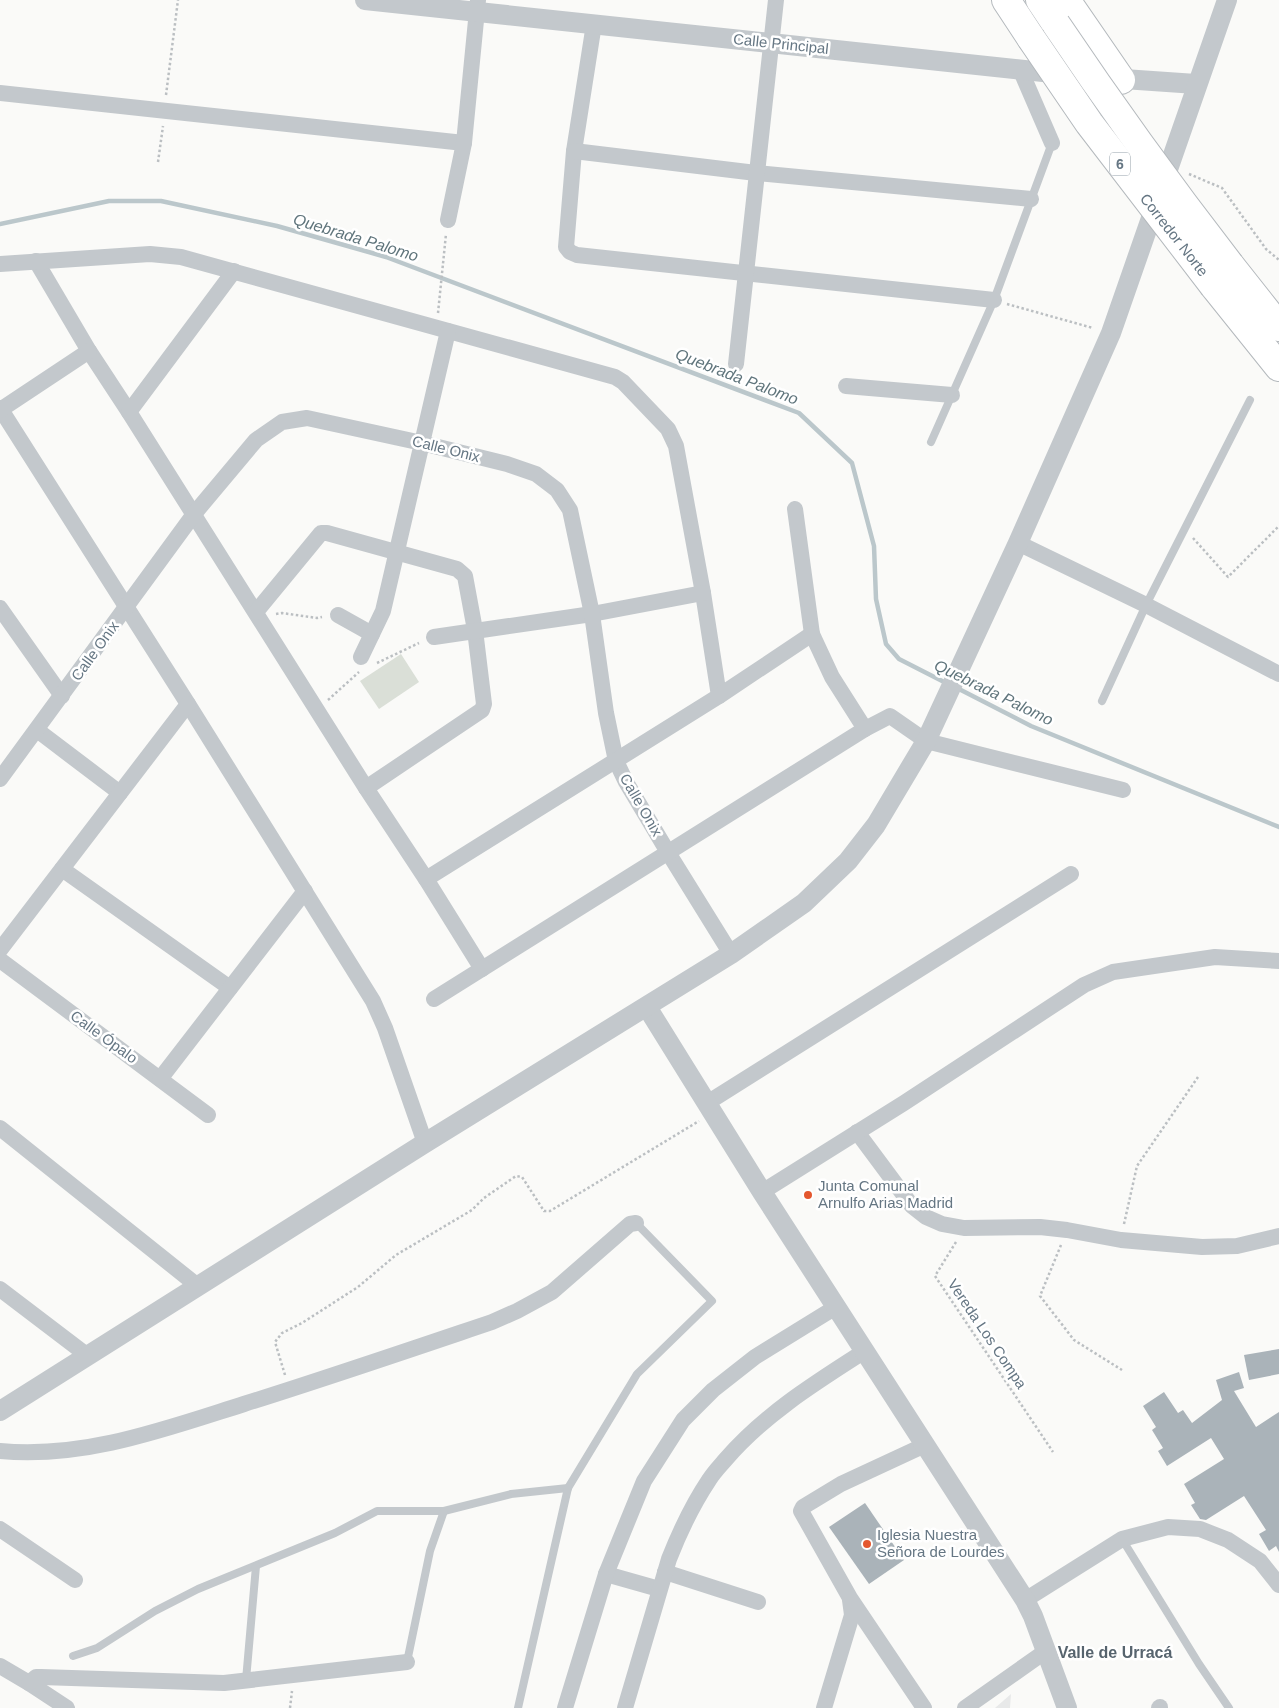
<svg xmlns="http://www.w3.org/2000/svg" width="1279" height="1708" font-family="Arial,sans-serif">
<rect width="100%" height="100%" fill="#fafaf8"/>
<polygon fill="#e8e9e9" points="1011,1694 1010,1708 995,1708"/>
<polygon fill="#dadfd7" points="401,654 419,682 379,709 360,681"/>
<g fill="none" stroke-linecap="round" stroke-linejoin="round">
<g stroke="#bbc7cb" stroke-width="4.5">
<polyline points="0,224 109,201 161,201 277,226 386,257 799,413 852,463 874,546 876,599 886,644 899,659 948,684"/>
<polyline points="957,688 1031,726 1279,827"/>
</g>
</g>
<g fill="#aab3b9">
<polygon points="1279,1349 1279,1374 1249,1380 1244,1355"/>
<polygon points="1239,1372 1244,1388 1234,1391 1256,1427 1279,1412 1279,1552 1276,1546 1269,1551 1259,1534 1266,1530 1244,1496 1206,1520 1200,1519 1191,1505 1195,1503 1184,1484 1224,1459 1211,1438 1167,1466 1158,1451 1163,1448 1152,1430 1156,1427 1143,1406 1164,1392 1178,1413 1183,1410 1192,1423 1222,1400 1216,1380"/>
<polygon points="865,1503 904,1560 869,1584 829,1527"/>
</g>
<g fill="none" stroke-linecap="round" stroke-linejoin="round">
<defs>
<g id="motorway">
<polyline points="1006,0 1031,38"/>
<polyline points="1040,0 1056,24"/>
<polyline points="1066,0 1121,80"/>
<polyline points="1230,265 1279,327"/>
<polyline points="1214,286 1279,367"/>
</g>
</defs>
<use href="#motorway" stroke="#b4b9bd" stroke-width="30"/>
<g stroke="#bbbfc2" stroke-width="2.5" stroke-dasharray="2.5 2.5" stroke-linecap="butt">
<polyline points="166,95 178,0"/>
<polyline points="158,162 163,126"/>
<polyline points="1189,174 1222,188 1266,249 1279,260"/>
<polyline points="1007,304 1093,328"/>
<polyline points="438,313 446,234"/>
<polyline points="1193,538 1228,577 1279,526"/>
<polyline points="276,614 282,613 317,618 322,617"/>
<polyline points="377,663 419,643"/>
<polyline points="328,700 359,672"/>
<polyline points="1124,1224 1137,1166 1198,1077"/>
<polyline points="956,1242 935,1276 1053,1452"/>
<polyline points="1061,1245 1040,1296 1074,1340 1122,1370"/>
<polyline points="285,1375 275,1342 282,1333 302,1323 358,1287 396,1255 472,1210 484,1198 516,1176 522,1177 544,1211 550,1211 699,1121"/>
<polyline points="290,1708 292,1691"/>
</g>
<g stroke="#c3c8cc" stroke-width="8">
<polyline points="931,442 994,300 1052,143"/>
<polyline points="1102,701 1146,605 1250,400"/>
<polyline points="1122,1539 1199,1664 1229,1708"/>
<polyline points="73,1656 97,1648 155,1611 198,1589 335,1533 377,1511 444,1511 511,1494 568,1488"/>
<polyline points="407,1662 430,1551 444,1511"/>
<polyline points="246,1680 256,1566"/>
<polyline points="518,1708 568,1488 637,1374 712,1301 636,1223"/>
</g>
<g stroke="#c3c8cc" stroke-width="16">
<polyline points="594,24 574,151 566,247 570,252 577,255 994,300"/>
<polyline points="1020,69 1052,143"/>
<polyline points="0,93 464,143"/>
<polyline points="574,151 756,173 1031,199"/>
<polyline points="448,220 464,143 478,0"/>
<polyline points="36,261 89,351 129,412 366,788 426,879 482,969"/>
<polyline points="0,264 150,254 181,257 615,377 623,382 668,429 676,446 703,593 719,696"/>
<polyline points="736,364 776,0"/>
<polyline points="846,386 952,395"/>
<polyline points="0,408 188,704 373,1001 385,1028 425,1143"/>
<polyline points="0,410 89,351"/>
<polyline points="129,412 234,271"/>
<polyline points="795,509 812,634 832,677 865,729"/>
<polyline points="1018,543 1146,605 1279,674"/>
<polyline points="0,608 62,696"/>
<polyline points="256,612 321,533 327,533 457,569 465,576 475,630 484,704 482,710 366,788"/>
<polyline points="338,615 372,634"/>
<polyline points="434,637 592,614 703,593"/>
<polyline points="361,657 383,611 448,331"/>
<polyline points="37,730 120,793"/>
<polyline points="0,779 194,514 256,440 282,422 307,418 422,443 507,464 536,474 557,490 570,510 592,614 606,713 616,761 626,782 669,854 731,954"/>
<polyline points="62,869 230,988"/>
<polyline points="426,879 719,696 812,634"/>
<polyline points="0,950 188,704"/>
<polyline points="0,960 208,1115"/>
<polyline points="434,999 865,729 890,716 926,741 1123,790"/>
<polyline points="160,1079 305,891"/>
<polyline points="707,1103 1071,874"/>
<polyline points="0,1128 199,1287"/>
<polyline points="857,1132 912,1206 926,1217 942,1224 964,1228 1040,1227 1067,1230 1121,1240 1202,1247 1237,1246 1279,1236"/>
<polyline points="762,1192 904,1103 1084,985 1113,972 1215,957 1279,961"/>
<polyline points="0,1289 88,1356"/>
<path d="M0,1451C84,1459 165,1429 244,1404C327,1378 409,1350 492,1322L517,1311L552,1292L630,1224L636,1223"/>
<polyline points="0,1529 75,1580"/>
<polyline points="665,1572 758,1602"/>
<polyline points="606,1574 659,1589"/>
<polyline points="1025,1600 1122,1539 1168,1527 1200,1529 1228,1540 1260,1561 1279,1585"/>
<polyline points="0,1666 29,1683 67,1708"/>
<polyline points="29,1683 36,1677 41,1677 224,1683 407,1662"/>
<polyline points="565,1708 606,1574 644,1481 683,1420 713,1390 755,1357 836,1307"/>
<path d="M625,1708L669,1559C680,1531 693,1504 709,1480C714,1472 720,1466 726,1459C765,1414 815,1383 865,1351"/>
<polyline points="824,1708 852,1615 850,1600"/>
<polyline points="924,1708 850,1598 801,1511 803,1507 841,1484 925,1445"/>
<polyline points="965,1708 1046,1651"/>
<polyline points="1159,1708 1160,1707"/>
</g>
<g stroke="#c3c8cc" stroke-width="20">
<polyline points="365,0 1062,74"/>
<polyline points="1109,78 1196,84"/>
<polyline points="647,1007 762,1192 1025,1600 1033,1616 1067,1708"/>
<polyline points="0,1411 425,1143 731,954 804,903 848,861 876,825 926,741 1018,543 1111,333 1227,0"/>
</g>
<use href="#motorway" stroke="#fff" stroke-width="28"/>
<defs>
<g id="motorway-bridge">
<path d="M1056,24C1111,106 1169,186 1230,265"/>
<polyline points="1031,38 1089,123 1214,286"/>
</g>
</defs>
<use href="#motorway-bridge" stroke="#b4b9bd" stroke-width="30" stroke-linecap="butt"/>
<use href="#motorway-bridge" stroke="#fff" stroke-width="28"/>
</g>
<g fill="#e4572e" stroke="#fff" stroke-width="2">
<circle cx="808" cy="1195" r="5"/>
<circle cx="867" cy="1544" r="5"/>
</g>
<g text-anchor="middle" stroke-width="5" stroke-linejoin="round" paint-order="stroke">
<rect fill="#fff" stroke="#939fa8" stroke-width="1" x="1110" y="152.5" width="20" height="23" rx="4"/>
<g font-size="14" font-weight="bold" fill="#657683">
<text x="1120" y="169">6</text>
</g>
<g font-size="15" fill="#657683" stroke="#fff">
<text transform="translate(781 44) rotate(6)" y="5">Calle Principal</text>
<text transform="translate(1174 235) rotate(52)" y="5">Corredor Norte</text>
<text transform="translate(446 449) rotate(14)" y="5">Calle Onix</text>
<text transform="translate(95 651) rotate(-54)" y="5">Calle Onix</text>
<text transform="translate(641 805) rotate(60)" y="5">Calle Onix</text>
<text transform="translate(104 1037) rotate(36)" y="5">Calle Ópalo</text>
<text transform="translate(987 1334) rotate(56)" y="5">Vereda Los Compa</text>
</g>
<g font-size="15" fill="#657683" stroke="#fff" text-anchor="start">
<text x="818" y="1191">Junta Comunal<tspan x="818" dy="17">Arnulfo Arias Madrid</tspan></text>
<text x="877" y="1540">Iglesia Nuestra<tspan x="877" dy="17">Señora de Lourdes</tspan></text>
</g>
<g font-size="16" font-style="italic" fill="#60757c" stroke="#fff">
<text transform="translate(356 237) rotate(17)" y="6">Quebrada Palomo</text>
<text transform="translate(737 376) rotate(21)" y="6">Quebrada Palomo</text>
<text transform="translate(994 692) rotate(26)" y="6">Quebrada Palomo</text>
</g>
<g font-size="16" font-weight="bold" fill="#57646e" stroke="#fff">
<text x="1115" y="1658">Valle de Urracá</text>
</g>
</g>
</svg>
